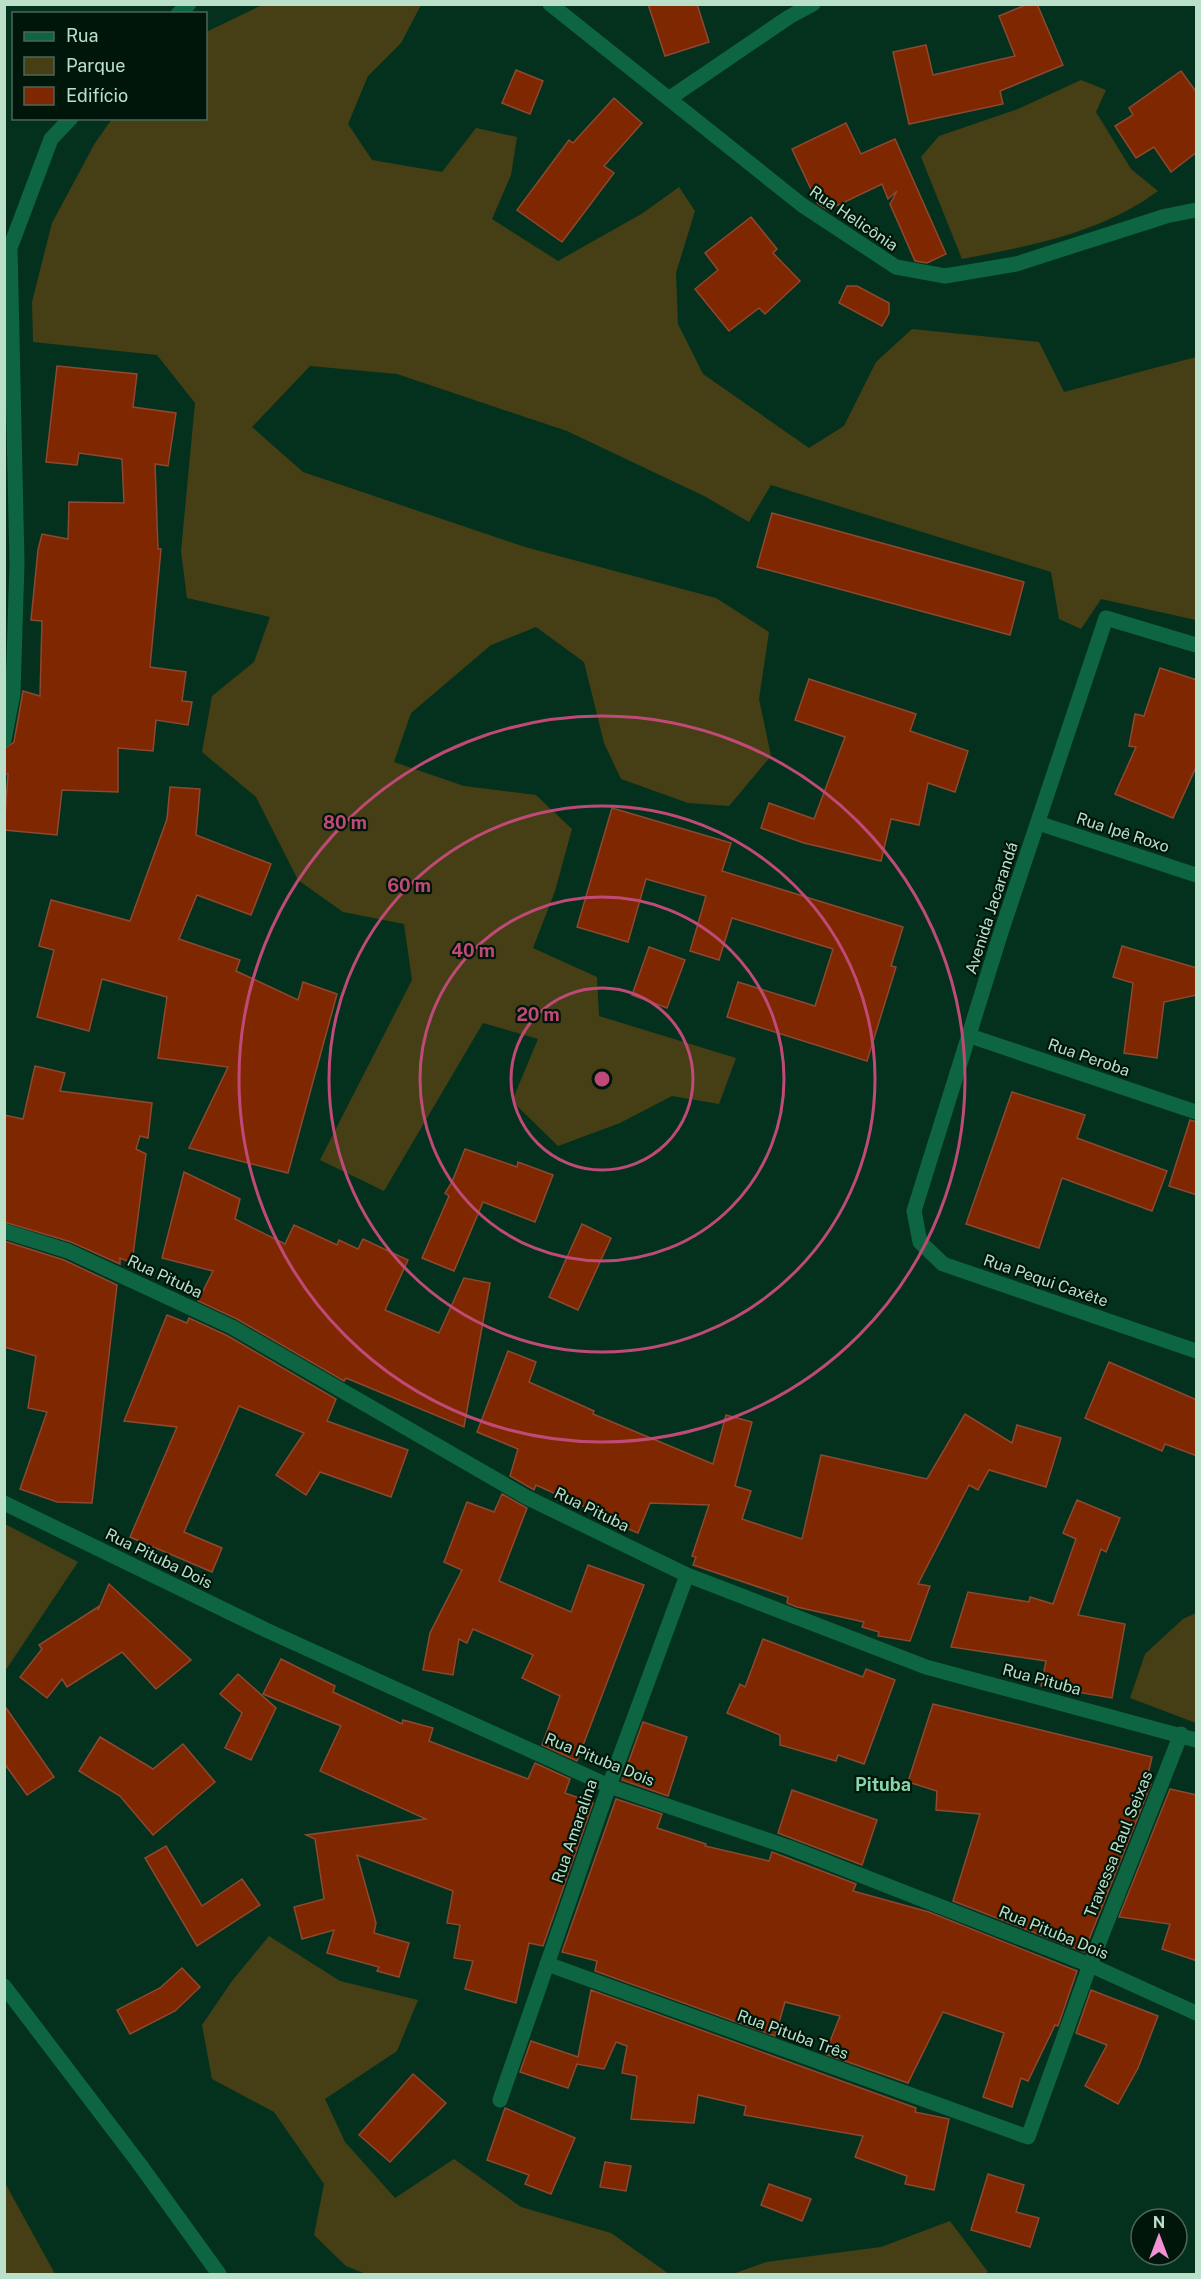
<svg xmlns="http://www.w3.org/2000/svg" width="1201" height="2279" font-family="'Public Sans',sans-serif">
<rect width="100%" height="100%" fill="#04311d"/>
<g fill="#463f16">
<polygon points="262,5 421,5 401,43 368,76 348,124 372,160 442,172 476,128 517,137 511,175 492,219 558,261 643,213 679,187 695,211 676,273 678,324 703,374 809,448 844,426 876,362 912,329 1039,342 1064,392 1196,357 1196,620 1101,599 1081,629 1059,619 1051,572 771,485 749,522 704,496 567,431 397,374 310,366 252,427 303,472 525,547 716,598 769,632 759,699 771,756 729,806 688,803 621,779 604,743 584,662 536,627 491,645 411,713 394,762 464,786 536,795 572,829 555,891 533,948 597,977 599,1016 736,1058 719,1104 672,1096 620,1123 558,1146 512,1101 538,1039 483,1023 384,1191 320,1160 412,980 404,924 343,912 298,880 256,797 202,752 212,696 254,662 270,617 187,598 181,551 195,403 157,355 33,342 32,302 52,223 95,143 112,119 206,118 206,32"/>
<path d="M1081,80L1106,90L1096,112L1131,169L1158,191C1101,233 1030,246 962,259L921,157L939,136L1018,109Z"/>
<polygon points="5,1524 78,1562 5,1671"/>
<polygon points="1196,1613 1196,1723 1130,1698 1145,1654 1183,1619"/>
<polygon points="269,1936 340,1981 418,2000 397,2051 325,2099 345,2142 395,2198 454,2159 521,2207 611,2233 669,2274 366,2274 346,2266 314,2235 324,2184 274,2112 212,2079 202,2025 232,1981"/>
<polygon points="5,2183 55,2274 5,2274"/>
<polygon points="950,2221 988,2272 984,2274 733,2274 766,2262 881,2247"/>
</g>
<g fill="#7f2701" stroke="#8c4831" stroke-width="1.5">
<polygon points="648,4 697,4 709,42 665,56"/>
<polygon points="1028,4 1037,4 1063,65 1000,91 1003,104 909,124 893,52 926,45 933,75 1015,56 999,16"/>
<polygon points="516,70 543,81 530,114 502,103"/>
<polygon points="1181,71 1197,93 1197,152 1171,172 1154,147 1136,158 1115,126 1133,115 1129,108"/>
<polygon points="614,98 642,123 604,166 614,173 562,242 517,210 569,140 573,143"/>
<polygon points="846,123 861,154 895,139 946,254 927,263 915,261 890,204 897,191 888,199 882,184 828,210 818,204 792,149"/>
<polygon points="751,217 777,249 773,253 800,281 765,314 759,308 729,331 695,289 718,270 705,253"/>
<polygon points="847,286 857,286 889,303 889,313 882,326 839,303"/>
<polygon points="57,366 137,374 133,407 176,413 168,466 155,464 158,549 161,549 150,667 186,672 182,701 192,702 188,725 156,720 153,751 118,748 118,792 62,790 57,835 4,830 8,774 4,774 4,749 14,742 23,691 40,696 42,621 31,620 38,550 42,534 68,539 69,502 124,503 122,459 79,453 77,465 46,462"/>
<polygon points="772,513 1024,582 1010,635 757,567"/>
<polygon points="1160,668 1197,680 1197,765 1173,818 1115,794 1136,747 1129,746 1135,714 1144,716"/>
<polygon points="809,679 916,714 910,731 968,751 955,792 928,783 919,825 891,819 881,861 804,843 761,828 769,803 814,819 845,737 795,720"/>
<polygon points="170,787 200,789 196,835 271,864 251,915 197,895 179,939 240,960 236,971 298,1000 303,982 337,994 288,1173 189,1148 228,1067 158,1058 167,997 102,979 89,1031 37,1017 54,950 39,946 51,900 130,921 167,819"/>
<polygon points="612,808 731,843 722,871 903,927 891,966 896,967 867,1061 727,1017 738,982 815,1006 833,949 732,918 719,960 690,951 706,896 646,879 628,942 577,927"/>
<polygon points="1122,946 1197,968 1197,995 1164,1002 1157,1058 1124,1053 1133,983 1113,977"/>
<polygon points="649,947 685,960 667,1008 632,995"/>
<polygon points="35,1066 65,1073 60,1091 152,1103 148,1138 140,1136 136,1149 146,1154 132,1263 120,1258 120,1264 71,1242 4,1222 4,1115 23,1119"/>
<polygon points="1012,1092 1085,1115 1077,1138 1167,1171 1152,1211 1062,1178 1039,1248 966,1224"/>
<polygon points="1190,1120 1197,1122 1197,1195 1169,1186"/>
<polygon points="465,1149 517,1167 518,1162 553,1175 535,1222 483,1202 454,1271 422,1258 449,1196 445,1193 452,1182"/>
<polygon points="184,1172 240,1199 235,1219 285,1244 294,1225 337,1245 339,1240 358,1249 363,1239 408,1260 385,1310 439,1333 464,1278 490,1283 464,1427 346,1378 344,1381 237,1319 198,1301 213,1271 162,1258"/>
<polygon points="582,1224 611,1238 578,1310 549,1297"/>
<polygon points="4,1241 64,1260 117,1285 92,1503 57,1502 20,1489 47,1412 28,1408 36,1356 4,1347"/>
<polygon points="167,1315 187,1323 189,1318 228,1336 336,1399 327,1421 408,1450 391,1497 320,1472 306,1495 276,1475 304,1433 239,1406 184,1532 222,1548 212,1572 130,1537 177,1427 124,1421"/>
<polygon points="508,1351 536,1362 529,1382 594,1411 593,1414 713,1464 726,1415 752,1422 735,1486 751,1491 742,1519 802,1539 821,1455 927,1479 965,1414 1012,1443 1017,1425 1061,1438 1046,1487 989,1470 978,1490 969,1485 918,1584 930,1586 910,1641 878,1636 879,1632 862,1627 864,1622 797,1607 787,1603 788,1597 693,1565 696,1557 692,1556 709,1505 650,1503 638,1533 592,1514 594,1511 536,1485 534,1490 510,1476 518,1449 477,1432"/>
<polygon points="1109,1362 1197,1400 1197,1456 1165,1444 1162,1451 1085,1418"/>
<polygon points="502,1494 527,1508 499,1581 571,1612 588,1565 644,1585 577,1761 542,1745 560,1696 522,1678 533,1655 473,1629 467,1643 459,1639 453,1675 423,1670 430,1633 462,1570 444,1562 467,1502 494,1512"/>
<polygon points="1077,1500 1120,1518 1106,1552 1101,1549 1078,1615 1125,1624 1112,1698 1041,1686 1046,1661 951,1647 968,1592 1029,1602 1030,1597 1053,1604 1076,1539 1063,1533"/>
<polygon points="109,1584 191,1660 156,1689 122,1652 67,1687 62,1679 47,1698 20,1677 42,1649 39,1645 98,1607 98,1610"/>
<polygon points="763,1639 863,1677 866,1669 895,1680 864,1764 838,1755 836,1761 780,1745 780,1735 727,1713 740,1684 745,1687"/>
<polygon points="281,1659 335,1686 333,1692 402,1724 403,1720 433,1728 429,1741 528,1779 535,1763 570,1779 565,1793 593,1803 543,1946 529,1943 516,2003 465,1989 473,1961 454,1958 460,1925 447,1923 453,1891 357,1855 376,1923 374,1933 409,1943 399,1977 377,1971 379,1967 327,1953 334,1930 302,1939 294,1907 324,1899 315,1839 306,1835 426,1819 320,1771 341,1726 263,1694"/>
<polygon points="238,1674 276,1708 251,1760 225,1748 242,1713 220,1694"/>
<polygon points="933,1704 1152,1757 1146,1783 1151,1784 1084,1952 953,1901 980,1814 936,1810 937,1791 908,1782"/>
<polygon points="4,1705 54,1777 27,1795 4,1763"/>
<polygon points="643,1722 687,1737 668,1796 622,1780"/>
<polygon points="100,1737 153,1769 183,1744 215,1782 153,1835 120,1796 79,1771"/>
<polygon points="1170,1789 1197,1795 1197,1961 1162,1949 1170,1924 1119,1917"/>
<polygon points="792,1790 877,1820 862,1865 778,1833"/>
<polygon points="616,1799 662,1814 657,1828 706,1844 705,1846 769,1861 772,1852 856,1884 853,1891 929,1912 1077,1971 1058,2026 1055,2025 1028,2081 1021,2078 1012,2107 983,2097 1004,2033 943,2012 908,2083 825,2054 840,2016 785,2002 775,2036 595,1971 597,1961 562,1952"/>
<polygon points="166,1846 202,1906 242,1879 260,1905 197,1946 145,1858"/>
<polygon points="182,1968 200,1987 175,2011 130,2034 117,2010 160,1988"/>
<polygon points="591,1990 916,2108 915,2112 949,2119 934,2190 905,2184 907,2176 855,2157 863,2136 744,2115 746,2106 698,2095 694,2123 631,2119 637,2076 622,2073 627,2046 616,2042 604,2069 577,2064 568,2088 520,2072 531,2041 578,2057"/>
<polygon points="1091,1990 1158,2016 1138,2068 1118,2104 1085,2086 1107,2045 1076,2033"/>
<polygon points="413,2074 446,2103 390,2162 359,2135"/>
<polygon points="505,2108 575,2138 551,2194 525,2184 529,2175 487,2160"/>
<polygon points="605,2162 631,2166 626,2191 600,2187"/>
<polygon points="988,2174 1024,2185 1016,2212 1039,2218 1030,2247 971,2230"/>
<polygon points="769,2184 811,2199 802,2221 761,2205"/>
</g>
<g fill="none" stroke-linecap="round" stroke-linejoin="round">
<g stroke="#0d6641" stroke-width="15">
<polyline points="550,4 802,205 896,267 945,276 1016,264 1166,216 1196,210"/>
<polyline points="178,14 189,4"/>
<polyline points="670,98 789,17 813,4"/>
<polyline points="1196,645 1106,618 1002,929 914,1211 920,1242 943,1264 1196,1351"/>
<polyline points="4,740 13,693 17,563 10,248 51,139 71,118"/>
<polyline points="1038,823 1196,875"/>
<polyline points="970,1036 1196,1112"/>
<polyline points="4,1231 68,1251 232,1327 526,1497 687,1575 926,1667 1196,1740"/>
<polyline points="4,1503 266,1630 609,1786 791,1848 1090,1965 1196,2013"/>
<polyline points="547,1964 1028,2137 1090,1965 1181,1734"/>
<polyline points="4,1986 138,2162 219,2274"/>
<polyline points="500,2100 609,1786 687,1575"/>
</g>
</g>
<g fill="none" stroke="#c04a77" stroke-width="3">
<circle cx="602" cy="1079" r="91"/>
<circle cx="602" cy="1079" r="182"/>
<circle cx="602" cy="1079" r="273"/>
<circle cx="602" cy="1079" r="363"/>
</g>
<g text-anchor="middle" stroke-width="4.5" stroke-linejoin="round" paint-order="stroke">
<g font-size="16" fill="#bbe0ca" stroke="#00160a">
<text transform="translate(854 218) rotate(34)" y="6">Rua Helicônia</text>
<text transform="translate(1123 832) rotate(18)" y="6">Rua Ipê Roxo</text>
<text transform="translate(991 908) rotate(-72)" y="6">Avenida Jacarandá</text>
<text transform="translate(1089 1057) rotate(19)" y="6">Rua Peroba</text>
<text transform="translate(165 1276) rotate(25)" y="6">Rua Pituba</text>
<text transform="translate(1046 1280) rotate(19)" y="6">Rua Pequi Caxête</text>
<text transform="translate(592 1509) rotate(26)" y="6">Rua Pituba</text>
<text transform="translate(159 1558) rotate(26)" y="6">Rua Pituba Dois</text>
<text transform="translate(1042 1679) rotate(15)" y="6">Rua Pituba</text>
<text transform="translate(600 1759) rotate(22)" y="6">Rua Pituba Dois</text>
<text transform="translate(574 1831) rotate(-71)" y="6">Rua Amaralina</text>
<text transform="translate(1118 1844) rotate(-68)" y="6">Travessa Raul Seixas</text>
<text transform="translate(1054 1932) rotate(22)" y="6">Rua Pituba Dois</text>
<text transform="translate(793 2034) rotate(20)" y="6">Rua Pituba Três</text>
</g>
<g font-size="18" font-weight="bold" fill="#87d5ab" stroke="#00160a">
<text x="883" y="1791">Pituba</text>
</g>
</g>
<circle cx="602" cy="1079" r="9" fill="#c04a77" stroke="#00160a" stroke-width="3"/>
<g font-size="18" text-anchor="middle" font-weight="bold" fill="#c04a77" stroke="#00160a" stroke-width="4.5" stroke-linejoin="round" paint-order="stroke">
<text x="345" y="829">80 m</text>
<text x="409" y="892">60 m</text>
<text x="473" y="957">40 m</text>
<text x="538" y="1021">20 m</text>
</g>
<rect width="1201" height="2279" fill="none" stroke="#bbe0ca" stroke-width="12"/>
<rect x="12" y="12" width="195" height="108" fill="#00160a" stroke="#4b6757" stroke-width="1.5"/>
<rect x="24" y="32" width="30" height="9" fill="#0d6641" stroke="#4b6757" stroke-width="1.5"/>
<text x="66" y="42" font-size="18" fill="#bbe0ca">Rua</text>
<rect x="24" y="57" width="30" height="18" fill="#463f16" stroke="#4b6757" stroke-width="1.5"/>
<text x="66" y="72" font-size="18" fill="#bbe0ca">Parque</text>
<rect x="24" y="87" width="30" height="18" fill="#7f2701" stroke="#4b6757" stroke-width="1.5"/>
<text x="66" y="102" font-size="18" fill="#bbe0ca">Edifício</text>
<g transform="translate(1159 2237)"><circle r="28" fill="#00160a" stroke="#4b6757" stroke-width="1.5"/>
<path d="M0-4.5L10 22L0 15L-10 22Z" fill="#f391d5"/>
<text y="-9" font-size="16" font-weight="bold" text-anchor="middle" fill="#bbe0ca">N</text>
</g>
</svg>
